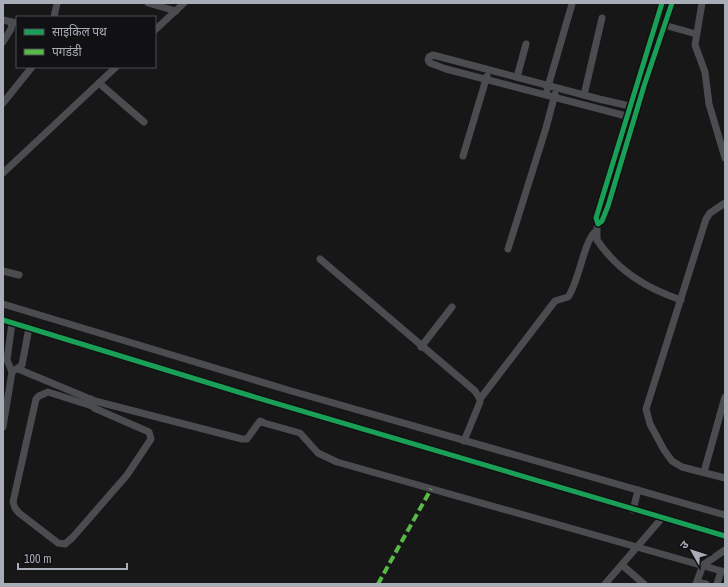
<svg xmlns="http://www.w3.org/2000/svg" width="728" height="587" font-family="'Archivo Narrow','Noto Sans Devanagari',sans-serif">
<rect width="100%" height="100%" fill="#171717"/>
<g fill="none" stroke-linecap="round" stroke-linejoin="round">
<g stroke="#4b4c50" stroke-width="7">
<polyline points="148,3 176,11"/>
<polyline points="662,3 596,218 598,224 602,221 608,206 644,86 672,3"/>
<polyline points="702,3 695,45 705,72 709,104 725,158"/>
<polyline points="54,17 57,3"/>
<polyline points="3,20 16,23"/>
<polyline points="664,25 696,34"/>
<polyline points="155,30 184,3"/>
<polyline points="3,42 11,29 12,22"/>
<polyline points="517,77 526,44"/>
<polyline points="99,83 144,122"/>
<polyline points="547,90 572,4"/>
<polyline points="584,95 602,18"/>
<polyline points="3,103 32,67"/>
<polyline points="630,117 446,69 430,63 428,60 429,57 433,55 599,99 634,107"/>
<polyline points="463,156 487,76"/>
<polyline points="3,173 116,67"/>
<polyline points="725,203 710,213 706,219 646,409 650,424 664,450 672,461 682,467 725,478"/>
<path d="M597,228V240C618,271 646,288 681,300"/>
<polyline points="508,249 546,128 555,94"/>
<polyline points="320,259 475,391 480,399 480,402 464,441"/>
<polyline points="3,271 19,275"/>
<polyline points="3,304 288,390 725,515"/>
<polyline points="3,320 248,395 725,536"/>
<polyline points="12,323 7,360 12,372 22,365 29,328"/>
<polyline points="421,347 452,307"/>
<polyline points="18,369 95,401 242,439 247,439 260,421 264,423 300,433 318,453 337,462 725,572"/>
<polyline points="91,399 94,408 149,432 151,439 127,475 73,537 65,544 58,543 19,513 15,508 13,502 36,399 39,396 48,392 92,406"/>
<path d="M480,399L555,301L568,297C579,282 584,240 596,231"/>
<polyline points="3,427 12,372"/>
<polyline points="704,472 725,397"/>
<polyline points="633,510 638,490"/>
<polyline points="622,565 644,584"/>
<polyline points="697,582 706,584"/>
<polyline points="605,584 662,518"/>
<polyline points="696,584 703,565 725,550"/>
<polyline points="717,584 721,571"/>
</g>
<polyline stroke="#58b947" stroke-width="4" stroke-dasharray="8 4" stroke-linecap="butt" points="378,584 431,489"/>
<defs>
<g id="cycleway">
<polyline points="662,3 596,218 598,224 602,221 608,206 644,86 672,3"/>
<polyline points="3,320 248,395 725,536"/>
</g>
</defs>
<use href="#cycleway" stroke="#111113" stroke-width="8"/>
<use href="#cycleway" stroke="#1a9f57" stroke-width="5"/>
</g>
<rect width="728" height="587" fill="none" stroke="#a8adb8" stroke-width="8"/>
<rect x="16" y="16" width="140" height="52" fill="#111113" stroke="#4d4f55"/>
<rect x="24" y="29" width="20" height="6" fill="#1a9f57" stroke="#4d4f55"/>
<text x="52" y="36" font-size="12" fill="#a8adb8">साइकिल पथ</text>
<rect x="24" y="49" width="20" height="6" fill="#58b947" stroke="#4d4f55"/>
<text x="52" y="56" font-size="12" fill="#a8adb8">पगडंडी</text>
<g transform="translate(692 551) rotate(309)" stroke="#111113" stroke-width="3" paint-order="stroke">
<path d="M0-3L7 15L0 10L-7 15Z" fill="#a8adb8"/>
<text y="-6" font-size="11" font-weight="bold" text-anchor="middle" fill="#a8adb8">उ</text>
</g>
<path d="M18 563v6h109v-6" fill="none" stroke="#a8adb8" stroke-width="2"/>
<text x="24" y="563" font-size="12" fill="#a8adb8" stroke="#111113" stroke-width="3" paint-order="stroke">100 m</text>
</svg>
